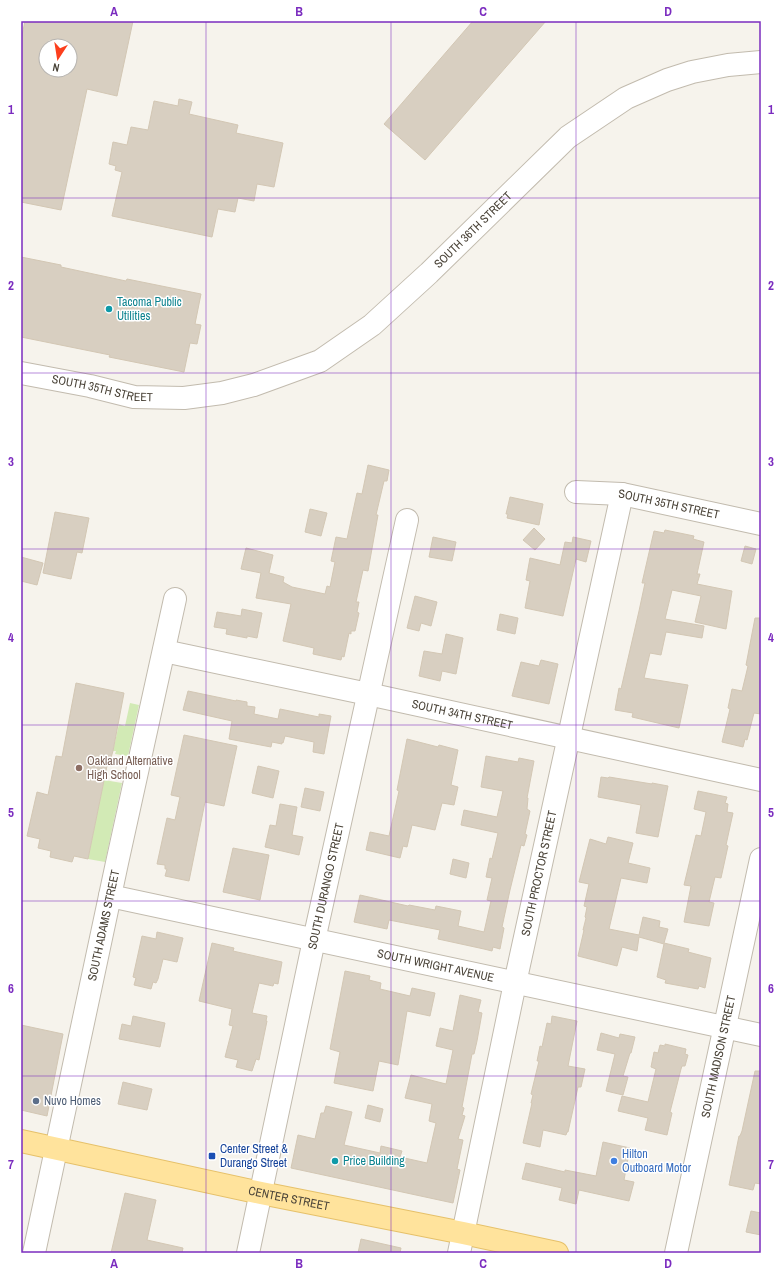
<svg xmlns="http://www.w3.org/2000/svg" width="782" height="1274" font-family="'Archivo Narrow',sans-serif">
<rect width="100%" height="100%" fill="#f6f3ec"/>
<g fill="#d2eab5">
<polygon points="130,703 139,705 128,756 115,754 116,751 113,751 119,724 125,726"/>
<polygon points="104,780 122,783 105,862 88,859"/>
</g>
<g fill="#d8cfc1" stroke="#d3c7b4" fill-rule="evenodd">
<path d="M25,21H133L117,96L87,89L61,210L21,202V40ZM46,46H70V70H46Z"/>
<polygon points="473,21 546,21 425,160 384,124"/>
<polygon points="179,99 192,102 189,114 238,125 236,133 283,143 274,187 257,184 254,201 238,198 235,212 218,209 212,237 112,216 122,172 115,170 116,166 109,164 113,142 127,145 131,127 148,130 154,101 178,106"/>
<polygon points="21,257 61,265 61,267 126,281 127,279 201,294 195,324 201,325 197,344 190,343 184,372 109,357 110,355 21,337"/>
<polygon points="368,465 389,470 387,481 384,481 376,515 378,515 368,571 363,570 356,602 359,602 357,612 359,613 355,631 351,631 351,634 349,633 344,657 342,656 341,660 313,654 314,648 283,641 291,604 256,598 261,573 241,569 246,548 273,555 269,573 284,577 283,582 292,587 325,594 327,586 330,587 335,562 331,561 336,537 347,539 357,493 362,494"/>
<polygon points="510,497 543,504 539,525 507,518 508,514 506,514"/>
<polygon points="310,509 327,513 321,536 305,532"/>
<polygon points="55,512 89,518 82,553 77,552 71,579 43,573"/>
<polygon points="534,528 545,539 535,550 523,540"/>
<polygon points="665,530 694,536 693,539 704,542 697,574 700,574 697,584 732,591 726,629 695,622 701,596 672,590 665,619 704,626 702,638 666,632 661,655 650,653 644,678 688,685 679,728 632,717 633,713 615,710 619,688 621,689 639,611 645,583 642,583 654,531 664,533"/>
<polygon points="433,537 456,542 452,561 429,557"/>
<polygon points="573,537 591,541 586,562 576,559 563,616 525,608 530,581 526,580 530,558 560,565 565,542 572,543"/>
<polygon points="745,546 756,549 752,564 741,561"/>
<polygon points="21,557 43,563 37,585 21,581"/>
<polygon points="415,596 437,602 431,626 421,623 419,631 407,628"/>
<polygon points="242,609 262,613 257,638 247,636 247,638 226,634 227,629 214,627 217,612 241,616"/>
<polygon points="500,614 518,618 515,634 497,630"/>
<polygon points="755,618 761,618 761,714 754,713 747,740 745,739 743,747 722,742 730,709 728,708 732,689 742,691 748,666 746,665"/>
<polygon points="446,634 463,638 456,674 442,671 440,681 419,676 424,651 442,654"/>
<polygon points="541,660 558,664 549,704 512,696 521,662 539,666"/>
<polygon points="76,683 124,693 113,751 110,761 108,761 88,859 74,856 72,862 50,857 51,851 38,848 40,839 27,836 37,792 48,795 56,756 62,757"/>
<polygon points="188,691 236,701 236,700 247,702 247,706 255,707 254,714 278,719 280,709 319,717 319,714 331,716 324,754 313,752 314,742 285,736 283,743 282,742 282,744 272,742 271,747 229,739 232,721 183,710"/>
<polygon points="184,735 237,746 224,806 205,802 189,881 165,876 167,869 165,869 165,865 157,864 167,818 175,820 180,797 171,795"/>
<polygon points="407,739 438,747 439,745 458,750 451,785 458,787 454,805 442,803 435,830 412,825 407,847 403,846 400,858 366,850 370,832 389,836 399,791 397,790"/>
<polygon points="486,756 518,762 519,758 534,761 527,798 528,798 527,809 530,811 525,834 527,835 524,846 521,845 510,890 502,927 504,928 500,949 493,947 492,951 484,949 438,939 440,930 389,920 387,929 354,922 360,895 408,906 409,905 435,910 436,906 461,911 458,926 484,932 491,901 487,900 492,878 486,877 490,858 492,859 498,833 461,825 464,810 497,817 503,791 481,787"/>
<polygon points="258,766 279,771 273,798 252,793"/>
<polygon points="601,777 608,778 609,777 652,784 652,783 668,786 658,837 636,833 641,805 598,797"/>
<polygon points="305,788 324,792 320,811 301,807"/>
<polygon points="698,791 727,797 725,803 728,804 727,812 733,813 726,845 728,846 721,878 715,877 709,902 714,903 709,926 684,922 691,886 684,885 696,835 701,836 706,812 694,809"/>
<polygon points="280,804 297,807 292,835 303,837 299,855 265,847 270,825 276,826"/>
<polygon points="608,837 633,843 628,863 650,868 647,883 621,878 609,929 639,935 643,917 660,921 659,927 668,929 664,943 689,949 688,952 711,958 705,988 699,986 698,989 665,983 666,980 657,977 664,944 639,937 637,951 622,947 617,966 578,956 584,930 583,930 586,918 585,917 587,907 584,906 589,884 579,882 590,839 606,844"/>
<polygon points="233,848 269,855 260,900 223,892"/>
<polygon points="453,859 469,863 466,878 450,874"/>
<polygon points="157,932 183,938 177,962 163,959 158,979 156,983 153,982 151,989 134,985 136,978 133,977 142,936 156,939"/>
<polygon points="212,943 234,948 233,951 282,962 278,984 274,983 273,986 259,983 252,1013 267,1016 266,1021 267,1021 259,1060 256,1059 252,1071 236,1067 238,1060 225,1057 233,1026 229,1025 232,1009 199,1001"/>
<polygon points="345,971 370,976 369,980 381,983 380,989 410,996 412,988 435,993 430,1016 407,1011 398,1065 379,1061 373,1091 334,1083 340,1052 330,1049"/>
<polygon points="460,995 481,1000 478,1012 482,1013 477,1041 474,1054 472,1054 462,1107 464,1108 462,1115 465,1116 458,1139 463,1140 457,1169 460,1170 453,1203 291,1168 298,1135 315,1139 321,1113 324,1113 326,1106 352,1112 344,1145 380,1153 381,1146 402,1151 400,1157 427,1163 436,1123 429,1121 432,1104 405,1098 411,1075 446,1084 453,1050 436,1046 440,1028 453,1031"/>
<polygon points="133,1016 165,1023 160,1047 119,1039 122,1024 131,1026"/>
<polygon points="552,1016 577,1021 568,1066 585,1069 581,1087 578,1087 568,1132 567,1132 566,1135 543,1130 540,1147 523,1143 532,1103 531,1103 533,1095 531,1094 539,1061 537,1061 540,1046 542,1047 547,1023 551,1024"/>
<polygon points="21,1025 63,1034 47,1116 21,1110"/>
<polygon points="601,1033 619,1038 620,1034 635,1037 631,1053 630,1053 623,1076 628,1077 623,1095 606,1091 615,1054 597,1050"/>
<polygon points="665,1044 686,1049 685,1054 688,1055 685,1066 682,1066 681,1069 670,1112 672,1113 667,1135 645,1130 648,1118 618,1111 622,1096 648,1102 656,1069 651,1067 654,1052 658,1053 660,1045 665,1046"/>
<polygon points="755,1071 761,1071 761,1184 755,1183 753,1190 729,1185 739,1136 740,1136 742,1131"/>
<polygon points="123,1082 152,1089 147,1110 118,1104"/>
<polygon points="368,1105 383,1109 380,1122 365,1118"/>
<polygon points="603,1142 630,1148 624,1180 634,1182 629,1201 579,1190 576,1204 559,1200 562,1188 522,1179 526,1163 565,1172 565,1170 596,1176"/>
<polygon points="125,1193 156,1200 147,1240 183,1248 182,1253 111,1253"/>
<polygon points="751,1211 761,1213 761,1235 746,1232"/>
<polygon points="361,1239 401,1248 400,1253 358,1253"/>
</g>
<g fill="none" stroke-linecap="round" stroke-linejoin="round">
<defs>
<g id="minor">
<path id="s1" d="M21,373L90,386L134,397L184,398L222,393L254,385L320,361L372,325L429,273L568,137L626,98L667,80L692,72L728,65L761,62"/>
<path id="s2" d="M576,492L622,494L761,524"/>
<path id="s3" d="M164,651L368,694L761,780"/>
<path id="s4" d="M110,896L761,1035"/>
<path id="s5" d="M34,1253L117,863L175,599"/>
<path id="s6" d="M248,1253L314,940L407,520"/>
<path id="s7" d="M459,1253L515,983L622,494"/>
<path id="s8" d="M676,1253L761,859"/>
</g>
<g id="major">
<path id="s9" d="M21,1141L261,1193L463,1233L557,1253"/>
</g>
</defs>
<use href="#minor" stroke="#c2bbae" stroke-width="24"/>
<use href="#major" stroke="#e6c16a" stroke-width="24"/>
<use href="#minor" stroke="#fff" stroke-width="22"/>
<use href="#major" stroke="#ffe39c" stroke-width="22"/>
</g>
<path fill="none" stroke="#7b2cbf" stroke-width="1" stroke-opacity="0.55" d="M206,21V1253M391,21V1253M576,21V1253M21,198H761M21,373H761M21,549H761M21,725H761M21,901H761M21,1076H761"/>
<g fill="#0f9aa8" stroke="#fff" stroke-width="1.5">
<circle cx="109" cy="309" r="4"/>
<circle cx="335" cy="1161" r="4"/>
</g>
<circle fill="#8d6e63" stroke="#fff" stroke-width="1.5" cx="79" cy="768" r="4"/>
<circle fill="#5c6f8a" stroke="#fff" stroke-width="1.5" cx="36" cy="1101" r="4"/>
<rect fill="#1a4fb4" stroke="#fff" stroke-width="1.5" x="208" y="1152" width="8" height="8" rx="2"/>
<circle fill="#3f7fe0" stroke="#fff" stroke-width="1.5" cx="614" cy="1161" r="4"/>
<g text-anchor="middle" stroke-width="3" stroke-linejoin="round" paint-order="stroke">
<g font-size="12" fill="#4b4439" stroke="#fff">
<text dy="4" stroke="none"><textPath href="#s1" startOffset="509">SOUTH 36TH STREET</textPath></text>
<text dy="4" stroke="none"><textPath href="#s1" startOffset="83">SOUTH 35TH STREET</textPath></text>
<text dy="4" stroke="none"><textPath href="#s2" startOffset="94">SOUTH 35TH STREET</textPath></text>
<text dy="4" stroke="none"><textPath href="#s3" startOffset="305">SOUTH 34TH STREET</textPath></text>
<text dy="4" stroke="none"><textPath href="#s7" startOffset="388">SOUTH PROCTOR STREET</textPath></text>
<text dy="4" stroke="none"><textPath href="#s6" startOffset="375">SOUTH DURANGO STREET</textPath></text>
<text dy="4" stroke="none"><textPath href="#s5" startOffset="335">SOUTH ADAMS STREET</textPath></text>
<text dy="4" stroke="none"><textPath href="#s4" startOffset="333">SOUTH WRIGHT AVENUE</textPath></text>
<text dy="4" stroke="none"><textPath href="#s8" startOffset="201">SOUTH MADISON STREET</textPath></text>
<text dy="4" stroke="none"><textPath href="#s9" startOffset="274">CENTER STREET</textPath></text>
</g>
<g font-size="12" fill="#0d838f" stroke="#fff" text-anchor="start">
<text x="117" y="306">Tacoma Public<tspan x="117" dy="14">Utilities</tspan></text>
<text x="343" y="1165">Price Building</text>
</g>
<g font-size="12" fill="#785e54" stroke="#fff" text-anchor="start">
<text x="87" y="765">Oakland Alternative<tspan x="87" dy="14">High School</tspan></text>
</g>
<g font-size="12" fill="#4e5e75" stroke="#fff" text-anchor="start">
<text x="44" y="1105">Nuvo Homes</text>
</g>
<g font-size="12" fill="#164399" stroke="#fff" text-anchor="start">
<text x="220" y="1153">Center Street &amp;<tspan x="220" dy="14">Durango Street</tspan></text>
</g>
<g font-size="12" fill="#366cbe" stroke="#fff" text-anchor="start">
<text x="622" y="1158">Hilton<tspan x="622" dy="14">Outboard Motor</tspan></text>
</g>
</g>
<rect width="782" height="1274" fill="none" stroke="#ffffff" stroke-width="44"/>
<g transform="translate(58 58) rotate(192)"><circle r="19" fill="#ffffff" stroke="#b7b4b0"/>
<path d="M0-3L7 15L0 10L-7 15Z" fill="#fc3f1d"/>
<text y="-6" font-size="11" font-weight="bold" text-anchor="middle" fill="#4b4439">N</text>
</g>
<rect x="22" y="22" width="738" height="1230" fill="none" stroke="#7b2cbf" stroke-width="1.5"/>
<g font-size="13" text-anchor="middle" font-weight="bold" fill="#7b2cbf">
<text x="114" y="16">A</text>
<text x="299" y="16">B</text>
<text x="483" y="16">C</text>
<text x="668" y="16">D</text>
<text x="11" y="114">1</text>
<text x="771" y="114">1</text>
<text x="11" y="290">2</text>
<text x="771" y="290">2</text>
<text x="11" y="466">3</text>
<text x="771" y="466">3</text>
<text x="11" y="642">4</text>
<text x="771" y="642">4</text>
<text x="11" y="817">5</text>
<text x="771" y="817">5</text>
<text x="11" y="993">6</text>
<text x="771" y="993">6</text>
<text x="11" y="1169">7</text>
<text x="771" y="1169">7</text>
<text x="114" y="1268">A</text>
<text x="299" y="1268">B</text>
<text x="483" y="1268">C</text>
<text x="668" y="1268">D</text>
</g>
</svg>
